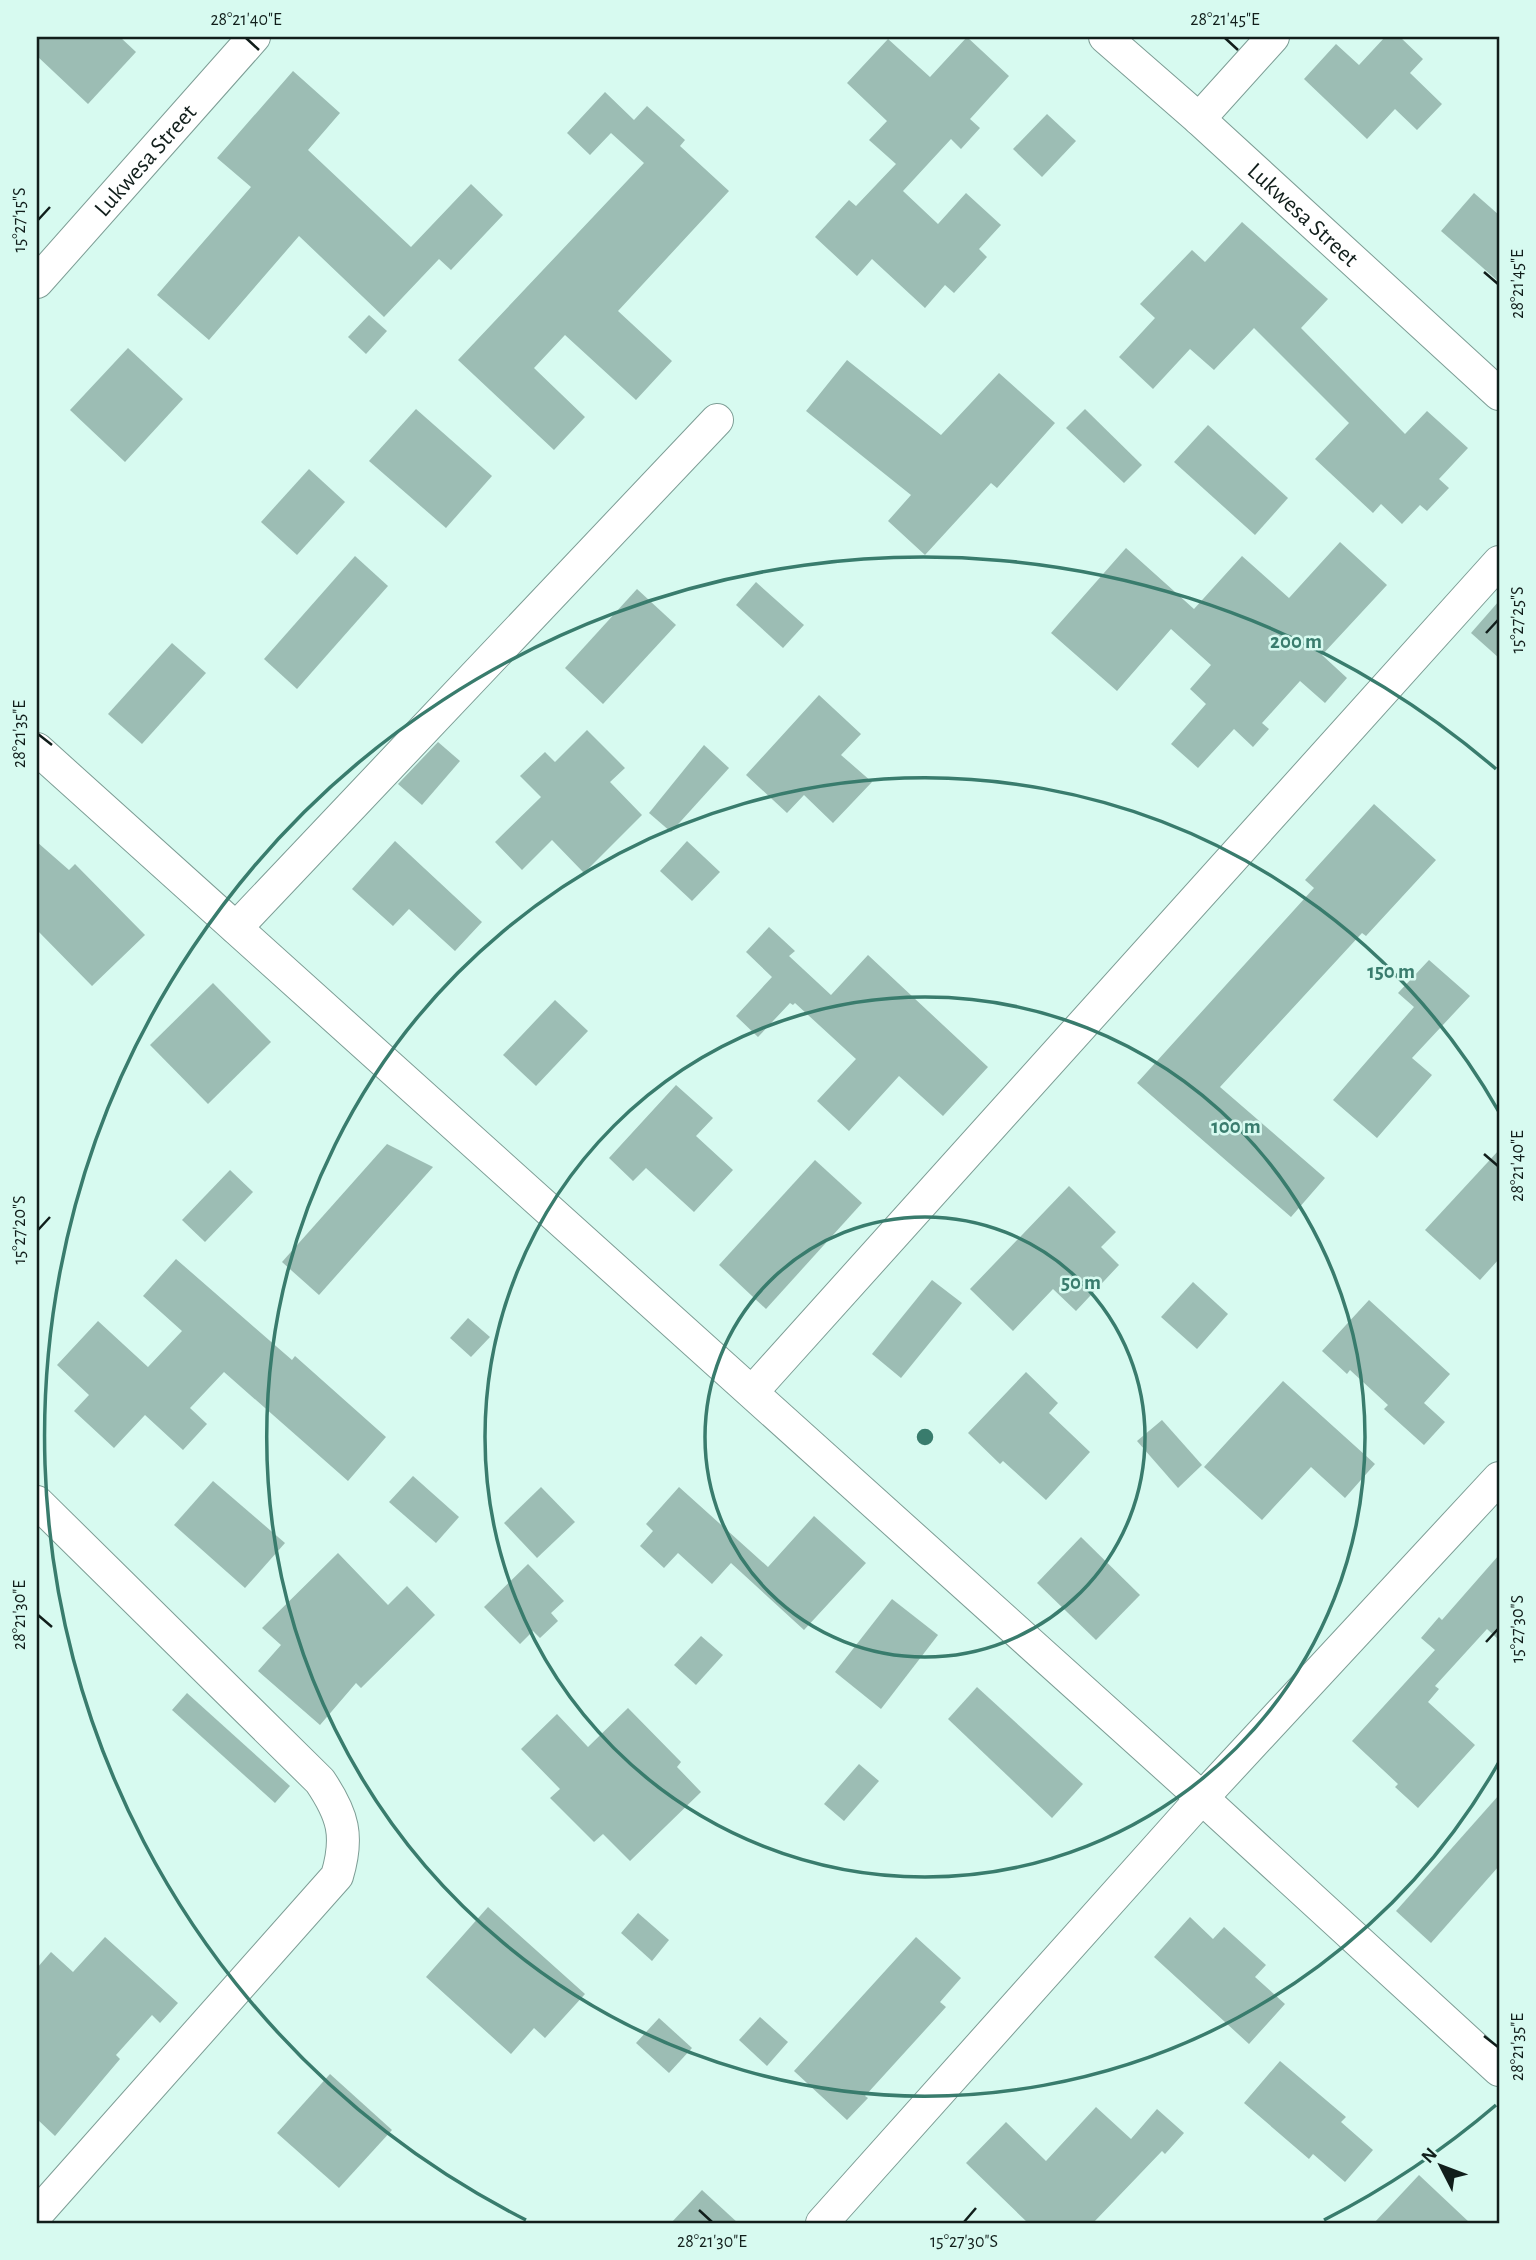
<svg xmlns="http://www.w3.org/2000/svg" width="1536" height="2260" font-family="'Alegreya Sans',sans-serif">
<rect width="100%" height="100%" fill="#d7faf0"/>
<g fill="#9cbdb4">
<polygon points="37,37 120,37 136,52 88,104 37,56"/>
<polygon points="967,37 1009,76 970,119 980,128 961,149 951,139 903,191 938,224 966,193 1001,225 979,249 987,257 954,293 945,285 925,308 872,259 857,276 815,237 849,200 856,206 896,164 869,140 887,121 847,83 888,39 930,77"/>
<polygon points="1385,37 1400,37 1423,59 1410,73 1442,104 1417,130 1395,109 1367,139 1304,79 1336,44 1359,65"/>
<polygon points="293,71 340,113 308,150 411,247 471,184 503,215 451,270 439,259 384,317 299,236 209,340 157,295 251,187 217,158"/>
<polygon points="605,92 634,120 647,106 685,140 680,146 729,191 618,311 672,361 636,400 565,335 534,368 585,417 554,450 458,360 644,163 611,133 590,155 567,133"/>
<polygon points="1047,114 1076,141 1042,177 1013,149"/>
<polygon points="1474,193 1499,215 1499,282 1441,231"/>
<polygon points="1242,222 1328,299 1301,328 1405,434 1427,411 1468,448 1439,479 1449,488 1427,511 1420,505 1402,524 1381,504 1373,513 1315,459 1349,423 1254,328 1214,370 1190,349 1153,389 1119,357 1155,318 1140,304 1192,250 1205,262"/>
<polygon points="369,315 387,331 366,354 348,337"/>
<polygon points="128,348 183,399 125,462 70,410"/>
<polygon points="847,360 941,435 999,373 1055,423 997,488 991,483 925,555 888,521 911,495 806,411"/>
<polygon points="416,409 492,476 446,528 369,461"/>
<polygon points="1085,409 1142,465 1124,483 1066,428"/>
<polygon points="1208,425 1288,498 1255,535 1174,462"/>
<polygon points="309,469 345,502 297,555 261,522"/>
<polygon points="1340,542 1387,585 1322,655 1347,678 1325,703 1300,681 1262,723 1269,729 1253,747 1234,729 1198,768 1171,744 1206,704 1190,689 1211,665 1171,629 1117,691 1051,633 1126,548 1194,609 1242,556 1289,598"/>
<polygon points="355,556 388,586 297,689 264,659"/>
<polygon points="756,582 804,625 783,648 736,605"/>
<polygon points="637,589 676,625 603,704 565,668"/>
<polygon points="1499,601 1499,658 1471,633"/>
<polygon points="172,643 206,673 142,744 108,714"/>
<polygon points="819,695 861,734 841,755 872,782 833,823 804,795 787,813 746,775"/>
<polygon points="587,730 625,768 610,782 642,815 584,873 552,840 522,870 495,842 541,797 520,776 545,752 555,762"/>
<polygon points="438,742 460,761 422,805 398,784"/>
<polygon points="704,745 729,768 671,832 649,813"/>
<polygon points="1374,804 1436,860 1366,936 1362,933 1220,1087 1325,1178 1291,1217 1137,1083 1314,888 1305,880"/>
<polygon points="395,841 482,922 455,951 409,909 393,926 352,889"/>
<polygon points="687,841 720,872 692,901 660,871"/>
<polygon points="37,842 69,870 75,864 145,935 92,986 37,930"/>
<polygon points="769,927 795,951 789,956 831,995 868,955 988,1067 943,1116 899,1076 849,1131 817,1101 856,1059 795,1003 793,1005 790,1003 758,1037 736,1016 772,977 746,952"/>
<polygon points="1429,960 1470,996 1412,1058 1432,1075 1377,1138 1333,1100 1414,1007 1398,993"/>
<polygon points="213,983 271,1042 208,1104 150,1045"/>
<polygon points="555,1000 588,1031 536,1086 503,1055"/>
<polygon points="676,1085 713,1118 696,1136 733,1170 694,1212 646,1168 633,1181 609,1158"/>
<polygon points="387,1144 433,1167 319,1295 282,1262"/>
<polygon points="1499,1150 1499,1259 1480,1280 1425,1230"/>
<polygon points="815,1160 862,1203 766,1309 719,1265"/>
<polygon points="230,1170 253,1192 205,1242 182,1220"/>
<polygon points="1069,1186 1116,1232 1101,1247 1119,1265 1076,1311 1053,1289 1013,1331 970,1289"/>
<polygon points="176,1259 292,1360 295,1356 386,1437 348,1481 224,1372 190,1408 207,1424 183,1450 145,1415 114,1448 74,1411 89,1395 57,1365 98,1321 148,1367 182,1331 143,1296"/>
<polygon points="932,1280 962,1303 901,1378 872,1354"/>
<polygon points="1193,1282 1228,1314 1197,1349 1161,1317"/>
<polygon points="1369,1300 1450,1374 1424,1403 1445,1422 1424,1445 1384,1409 1388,1405 1350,1370 1347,1374 1322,1351"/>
<polygon points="468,1318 490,1337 471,1357 450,1338"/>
<polygon points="1026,1372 1058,1403 1049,1413 1090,1452 1046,1500 1003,1461 1000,1464 968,1433"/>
<polygon points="1283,1381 1375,1464 1345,1498 1311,1467 1262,1520 1204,1467"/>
<polygon points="1162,1420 1202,1465 1178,1488 1137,1441"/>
<polygon points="413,1476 459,1517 436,1543 389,1502"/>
<polygon points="213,1481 285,1543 245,1588 174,1525"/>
<polygon points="541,1487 575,1522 537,1558 504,1523"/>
<polygon points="679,1487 768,1567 814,1516 866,1563 804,1630 731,1563 712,1584 678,1553 664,1568 640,1546 653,1531 646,1524"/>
<polygon points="1081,1537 1140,1595 1096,1640 1037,1583"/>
<polygon points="338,1553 388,1605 407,1586 435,1615 361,1688 356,1683 320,1725 258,1671 281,1645 262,1628"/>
<polygon points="1499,1555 1499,1640 1487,1629 1435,1686 1439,1689 1428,1702 1475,1745 1418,1808 1395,1787 1398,1784 1352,1741 1435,1650 1421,1638 1439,1617 1442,1620"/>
<polygon points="528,1564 564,1601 551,1613 558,1621 540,1638 533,1631 520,1644 484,1607"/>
<polygon points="892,1599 938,1635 881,1709 835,1672"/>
<polygon points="701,1636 723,1655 696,1685 674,1665"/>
<polygon points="977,1687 1083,1784 1052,1818 948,1719"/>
<polygon points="187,1693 290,1786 275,1803 172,1710"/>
<polygon points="628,1708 681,1762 677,1767 701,1792 630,1861 603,1834 594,1842 550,1798 560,1789 521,1749 557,1714 588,1747"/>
<polygon points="859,1764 879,1781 844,1821 824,1804"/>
<polygon points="1499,1795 1499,1866 1431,1943 1396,1911"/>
<polygon points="488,1907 585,1994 545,2038 534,2028 511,2054 426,1977"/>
<polygon points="638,1913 669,1940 652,1961 621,1933"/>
<polygon points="1190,1917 1213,1939 1224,1927 1266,1965 1255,1977 1285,2004 1249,2044 1154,1957"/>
<polygon points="105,1937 178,2003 160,2023 152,2015 116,2055 120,2059 55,2136 37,2119 37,1968 51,1952 73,1972"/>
<polygon points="916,1937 961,1978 940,2002 946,2007 865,2096 868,2098 847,2120 794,2071"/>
<polygon points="760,2017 788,2042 767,2066 739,2040"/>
<polygon points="659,2018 692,2048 669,2073 636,2043"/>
<polygon points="1280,2061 1346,2117 1341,2122 1373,2150 1345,2182 1313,2154 1309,2159 1244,2103"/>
<polygon points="330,2074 392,2130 339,2188 277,2133"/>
<polygon points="1096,2107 1131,2139 1157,2109 1184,2133 1165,2154 1162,2151 1093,2223 1028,2223 966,2163 1006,2122 1046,2161"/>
<polygon points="1419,2175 1470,2223 1374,2223"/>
<polygon points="702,2190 738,2223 671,2223"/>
</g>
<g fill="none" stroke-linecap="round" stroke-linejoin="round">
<defs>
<g id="minor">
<path id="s1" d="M1105,37L1199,119L1499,394"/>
<polyline points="1199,119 1273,37"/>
<path id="s2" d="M37,282L254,37"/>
<polyline points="37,749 1202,1798 1499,2070"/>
<polyline points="236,928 717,420"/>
<polyline points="752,1392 1499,562"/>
<path d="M37,1502L320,1781C343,1815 349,1836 337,1876L37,2214"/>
<polyline points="822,2223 1202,1798 1499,1478"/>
</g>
</defs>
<use href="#minor" stroke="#7d9d95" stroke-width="34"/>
<use href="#minor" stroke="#fff" stroke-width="32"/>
</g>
<path fill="none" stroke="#111e1b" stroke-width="2.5" d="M246,38L259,50M1225,38L1238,50M38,220L50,207M1484,272L1498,284M1486,633L1498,620M38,734L52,745M1484,1154L1498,1166M38,1230L50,1217M38,1615L52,1627M1486,1642L1498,1629M1484,2036L1498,2047M699,2210L712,2222M964,2222L976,2208"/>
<g fill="none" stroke="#397c6d" stroke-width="3.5">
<circle cx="925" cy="1437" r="220"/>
<circle cx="925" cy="1437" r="440"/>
<path d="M1499 1762A659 659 0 1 1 1499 1112"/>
<path d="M1496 2105A879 879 0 0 1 1324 2220M526 2220A879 879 0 1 1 1496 769"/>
</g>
<g text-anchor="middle" stroke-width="5" stroke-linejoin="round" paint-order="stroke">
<g font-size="24" fill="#111e1b" stroke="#d7faf0">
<text dy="8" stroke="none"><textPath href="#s2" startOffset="163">Lukwesa Street</textPath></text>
<text dy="8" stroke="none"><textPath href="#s1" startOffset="266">Lukwesa Street</textPath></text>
</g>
</g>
<circle cx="925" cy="1437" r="10" fill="#397c6d" stroke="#d7faf0" stroke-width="3.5"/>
<g font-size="21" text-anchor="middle" font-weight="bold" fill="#397c6d" stroke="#d7faf0" stroke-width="5" stroke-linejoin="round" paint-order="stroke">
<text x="1296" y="648">200 m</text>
<text x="1391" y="978">150 m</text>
<text x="1236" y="1133">100 m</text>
<text x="1081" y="1289">50 m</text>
</g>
<rect width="1536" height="2260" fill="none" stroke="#d7faf0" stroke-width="77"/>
<g transform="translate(1441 2166) rotate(312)" stroke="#d7faf0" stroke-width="5" paint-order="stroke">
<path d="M0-5L12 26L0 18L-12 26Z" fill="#111e1b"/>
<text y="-10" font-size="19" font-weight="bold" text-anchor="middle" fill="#111e1b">N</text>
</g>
<rect x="38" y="38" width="1460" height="2184" fill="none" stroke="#111e1b" stroke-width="2.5"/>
<g font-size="18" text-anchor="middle" fill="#111e1b">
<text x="246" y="25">28°21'40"E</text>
<text x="1225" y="25">28°21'45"E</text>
<text transform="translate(19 220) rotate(-90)" y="6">15°27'15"S</text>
<text transform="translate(1517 284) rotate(-90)" y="6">28°21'45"E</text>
<text transform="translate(1517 620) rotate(-90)" y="6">15°27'25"S</text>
<text transform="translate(19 734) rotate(-90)" y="6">28°21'35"E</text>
<text transform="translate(1517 1166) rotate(-90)" y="6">28°21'40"E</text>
<text transform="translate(19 1230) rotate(-90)" y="6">15°27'20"S</text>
<text transform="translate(19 1615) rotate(-90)" y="6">28°21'30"E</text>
<text transform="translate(1517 1629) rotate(-90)" y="6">15°27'30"S</text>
<text transform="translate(1517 2047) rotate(-90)" y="6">28°21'35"E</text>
<text x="712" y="2247">28°21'30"E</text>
<text x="964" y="2247">15°27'30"S</text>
</g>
</svg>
